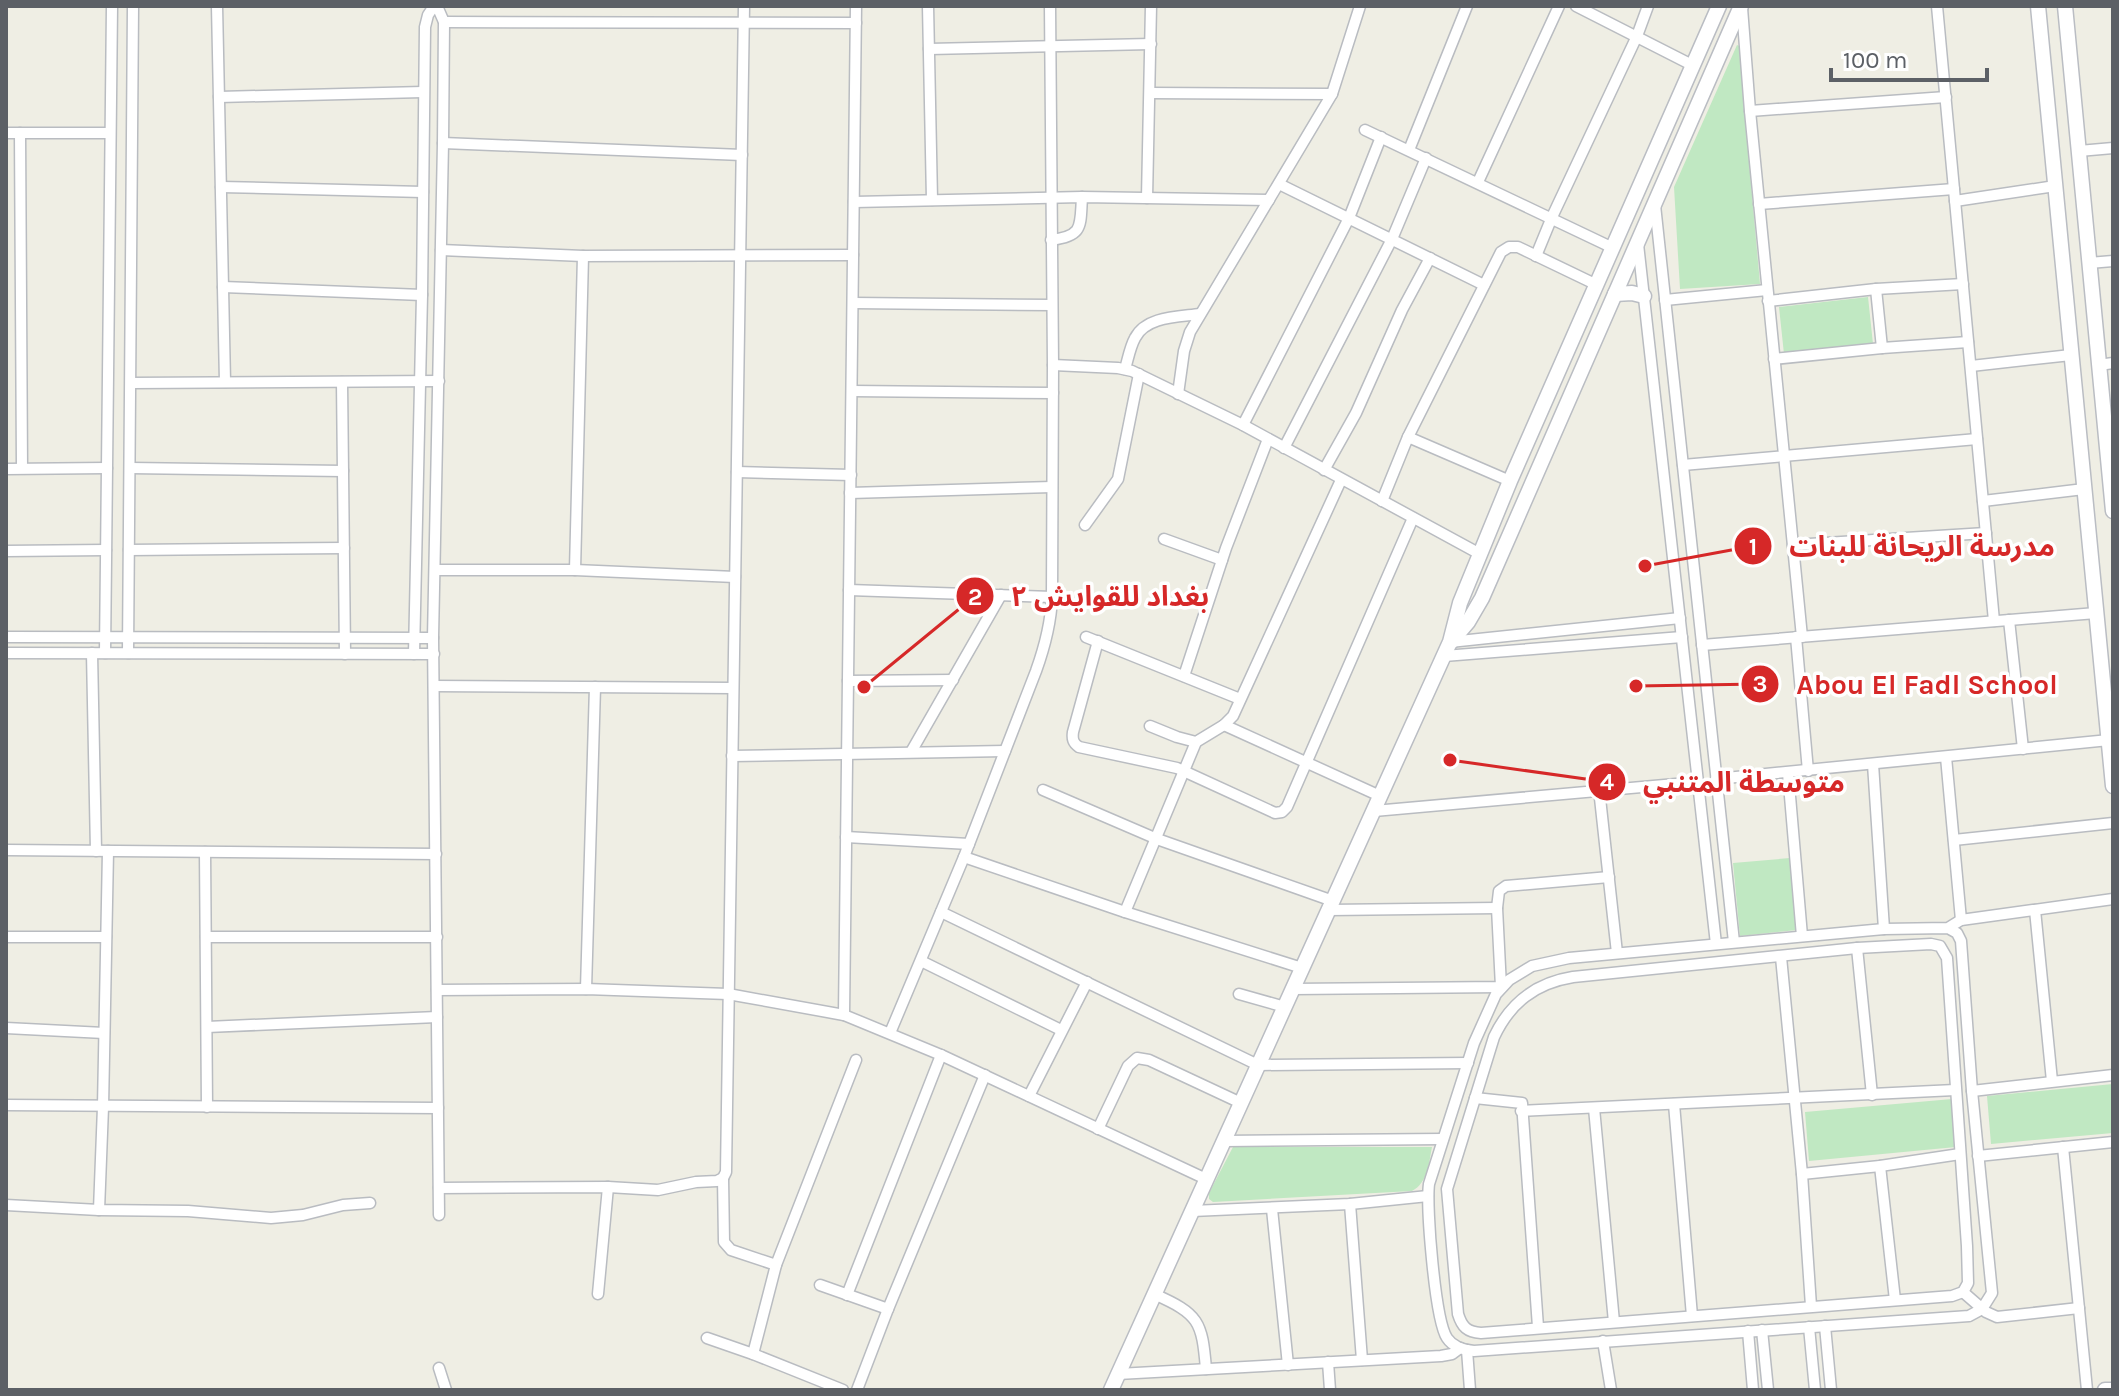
<svg xmlns="http://www.w3.org/2000/svg" width="2119" height="1396" font-family="Karla,'Noto Sans Arabic',sans-serif">
<rect width="100%" height="100%" fill="#efeee4"/>
<g fill="#c0e8c2">
<polygon points="1737,45 1744,48 1743,94 1760,284 1680,289 1674,187"/>
<polygon points="1868,297 1873,344 1784,354 1779,307"/>
<polygon points="1790,858 1797,930 1740,936 1733,863"/>
<polygon points="2113,1084 2113,1133 1991,1144 1987,1096"/>
<polygon points="1952,1099 1956,1147 1809,1161 1805,1112"/>
<path d="M1233,1147H1432C1429,1162 1428,1183 1412,1191L1213,1202L1209,1199V1193Z"/>
</g>
<g fill="none" stroke-linecap="round" stroke-linejoin="round">
<defs>
<g id="street">
<polyline points="217,6 225,382"/>
<polyline points="437,6 444,22 443,143 433,638 439,1215"/>
<polyline points="928,6 932,200"/>
<polyline points="1576,6 1692,65"/>
<polyline points="1937,6 1994,621"/>
<polyline points="1742,8 1750,111 1802,637"/>
<polyline points="444,22 856,23"/>
<polyline points="929,49 1151,44"/>
<polyline points="1150,93 1332,94"/>
<polyline points="219,97 423,92"/>
<polyline points="1750,111 1946,97"/>
<polyline points="1365,130 1611,247"/>
<polyline points="6,133 110,133"/>
<polyline points="20,133 22,468"/>
<polyline points="443,143 742,155"/>
<polyline points="1409,150 1467,6"/>
<polyline points="2079,151 2113,148"/>
<polyline points="1478,182 1559,6"/>
<polyline points="1279,184 1484,285"/>
<polyline points="221,187 423,192"/>
<polyline points="1147,198 1151,6"/>
<polyline points="1955,201 2055,186"/>
<polyline points="854,202 1082,197 1269,200"/>
<polyline points="1759,204 1954,189"/>
<polyline points="1655,205 1734,942"/>
<path d="M1051,240C1084,236 1080,226 1082,197"/>
<polyline points="1638,244 1716,944"/>
<polyline points="441,250 583,256 853,255"/>
<polyline points="1536,256 1552,217 1637,36 1648,6"/>
<polyline points="2089,263 2113,261"/>
<polyline points="223,287 422,295"/>
<polyline points="1876,289 1882,348"/>
<polyline points="1665,300 1767,290"/>
<polyline points="1768,301 1876,289 1963,284"/>
<polyline points="853,303 1052,305"/>
<polyline points="1774,359 1882,348 1968,342"/>
<polyline points="1053,365 1118,368 1132,371 1243,425 1480,554"/>
<polyline points="2099,365 2113,363"/>
<polyline points="1971,366 2071,355"/>
<path d="M1125,369C1128,359 1130,347 1135,338C1146,316 1179,317 1200,314"/>
<polyline points="342,382 345,654"/>
<polyline points="131,383 439,381"/>
<polyline points="852,391 1053,393"/>
<polyline points="1178,394 1184,351 1190,332 1332,94 1360,6"/>
<polyline points="1243,425 1349,218 1381,137"/>
<polyline points="1408,437 1510,481"/>
<polyline points="1284,448 1392,239 1426,158"/>
<polyline points="1683,465 1977,439"/>
<polyline points="130,468 343,471"/>
<polyline points="6,469 107,468"/>
<polyline points="1324,470 1356,413 1402,310 1430,258"/>
<polyline points="737,472 851,475"/>
<polyline points="850,493 1052,487"/>
<polyline points="1382,501 1408,437 1501,252 1509,247 1518,247 1595,284"/>
<polyline points="1983,501 2084,489"/>
<polyline points="1085,525 1118,479 1139,374"/>
<polyline points="1164,539 1222,560"/>
<polyline points="1793,545 1986,533"/>
<polyline points="129,550 344,548"/>
<polyline points="6,551 106,550"/>
<polyline points="435,570 575,570 735,577"/>
<polyline points="575,570 583,256"/>
<polyline points="849,590 1052,597"/>
<polyline points="2009,620 2023,749"/>
<polyline points="6,637 433,638"/>
<polyline points="1086,637 1240,699"/>
<polyline points="1796,637 1808,771"/>
<path d="M1098,641L1073,732C1072,739 1073,743 1079,747L1177,768L1275,813L1282,812L1287,807L1413,518"/>
<polyline points="1450,642 1680,618"/>
<polyline points="1702,645 2096,613"/>
<polyline points="6,653 434,654"/>
<polyline points="92,653 96,851"/>
<polyline points="105,653 112,6"/>
<polyline points="128,653 133,6"/>
<polyline points="414,654 422,295 425,27 428,15 434,6"/>
<polyline points="1444,656 1682,637"/>
<polyline points="1184,676 1226,548 1268,439"/>
<polyline points="848,681 953,680"/>
<polyline points="434,686 733,688"/>
<polyline points="1224,725 1380,796"/>
<polyline points="1150,726 1177,737 1196,742 1224,725 1233,716 1341,480"/>
<polyline points="911,752 1001,595"/>
<polyline points="732,756 1005,751"/>
<polyline points="1946,757 1961,920"/>
<polyline points="1873,764 1884,929"/>
<polyline points="1788,773 1802,936"/>
<polyline points="1716,779 2109,740"/>
<polyline points="1599,789 1617,953"/>
<polyline points="1043,790 1157,839 1333,901"/>
<polyline points="1374,811 1698,782"/>
<polyline points="846,837 969,844"/>
<polyline points="1954,840 2113,823"/>
<polyline points="6,850 436,854"/>
<polyline points="205,852 207,1107"/>
<polyline points="964,857 1125,912 1302,968"/>
<polyline points="1329,910 1497,908"/>
<polyline points="2035,910 2052,1081"/>
<polyline points="941,912 1258,1065 1468,1063"/>
<polyline points="1125,912 1196,742"/>
<path d="M1948,928L1957,933L1961,941L1972,1091L1992,1293L1982,1309L1969,1316L1474,1351C1463,1350 1453,1347 1447,1338C1435,1320 1426,1207 1429,1184L1474,1043L1496,994L1509,980L1532,966L1569,958L1884,929L1948,928L1961,920L2113,899"/>
<polyline points="6,937 106,937"/>
<polyline points="206,937 437,937"/>
<path d="M1931,944L1940,946L1947,958L1967,1246L1968,1283L1963,1292L1952,1296L1481,1333C1467,1332 1462,1327 1458,1314L1447,1189L1494,1037C1510,1003 1535,983 1573,977L1857,948Z"/>
<polyline points="1857,948 1872,1095"/>
<polyline points="1781,957 1802,1174 1811,1306"/>
<polyline points="921,961 1061,1030"/>
<polyline points="586,989 595,687"/>
<polyline points="1293,989 1501,987 1497,908 1499,891 1506,886 1609,877"/>
<polyline points="437,990 586,989 728,994 844,1015 941,1055 1206,1179"/>
<polyline points="1239,994 1285,1007"/>
<polyline points="844,1015 856,6"/>
<polyline points="207,1027 437,1017"/>
<polyline points="6,1028 104,1033"/>
<path d="M890,1033L964,857L1036,671C1045,646 1051,623 1052,597L1053,365L1050,6"/>
<polyline points="1972,1091 2113,1075"/>
<polyline points="1029,1096 1087,982"/>
<polyline points="1475,1098 1522,1103 1538,1327"/>
<polyline points="1674,1104 1692,1316"/>
<polyline points="6,1105 438,1108"/>
<polyline points="1594,1108 1614,1322"/>
<polyline points="1521,1111 1955,1090"/>
<polyline points="1098,1129 1128,1066 1137,1058 1149,1060 1241,1103"/>
<polyline points="1224,1141 1443,1139"/>
<polyline points="2063,1147 2087,1390"/>
<polyline points="1978,1156 2113,1142"/>
<polyline points="1880,1166 1895,1300"/>
<polyline points="1802,1174 1880,1166 1960,1154"/>
<polyline points="723,1178 724,1242 731,1250 776,1265"/>
<polyline points="439,1188 608,1187 658,1190 696,1182 717,1181 723,1178 726,1172 744,6"/>
<polyline points="1350,1204 1362,1360"/>
<polyline points="6,1205 99,1210 188,1211 271,1218 303,1215 343,1205 370,1203"/>
<polyline points="1272,1209 1288,1365"/>
<polyline points="99,1210 103,1107 108,851"/>
<polyline points="1192,1211 1350,1204 1428,1196"/>
<polyline points="820,1285 888,1309"/>
<polyline points="1963,1292 1986,1312 1997,1317 2079,1308"/>
<polyline points="598,1294 608,1187"/>
<path d="M1154,1294C1199,1314 1202,1321 1206,1369"/>
<polyline points="847,1295 941,1055"/>
<polyline points="1825,1326 1831,1390"/>
<polyline points="1809,1327 1815,1390"/>
<polyline points="1762,1330 1768,1390"/>
<polyline points="1748,1331 1753,1390"/>
<polyline points="707,1338 753,1354 843,1390"/>
<polyline points="1603,1341 1611,1390"/>
<polyline points="1467,1350 1470,1390"/>
<polyline points="753,1354 776,1265 856,1060"/>
<polyline points="1328,1362 1330,1390"/>
<polyline points="439,1368 446,1390"/>
<polyline points="1118,1374 1441,1356 1452,1354 1460,1348"/>
<polyline points="857,1390 888,1309 985,1075"/>
</g>
<g id="secondary">
<polyline points="2038,6 2113,786"/>
<polyline points="2065,6 2113,511"/>
<polyline points="1615,294 1632,293 1644,296"/>
<polyline points="1451,642 1468,622 1482,598 1741,6"/>
<polyline points="1111,1390 1450,642 1460,603 1510,481 1719,6"/>
<polyline points="2105,1390 2113,1390"/>
</g>
</defs>
<use href="#street" stroke="#b9bcc1" stroke-width="13"/>
<use href="#secondary" stroke="#babdc3" stroke-width="17"/>
<use href="#street" stroke="#fff" stroke-width="10"/>
<use href="#secondary" stroke="#fff" stroke-width="14"/>
</g>
<path fill="none" stroke="#d62828" stroke-width="3" d="M1645 566L1753 546M864 687L975 596M1636 686L1760 684M1450 760L1607 782"/>
<g fill="#d62828" stroke="#fff" stroke-width="3">
<circle cx="1645" cy="566" r="8"/>
<circle cx="864" cy="687" r="8"/>
<circle cx="1636" cy="686" r="8"/>
<circle cx="1450" cy="760" r="8"/>
<circle cx="1753" cy="546" r="20"/>
<circle cx="975" cy="596" r="20"/>
<circle cx="1760" cy="684" r="20"/>
<circle cx="1607" cy="782" r="20"/>
</g>
<g font-size="24" text-anchor="middle" font-weight="bold" fill="#fff">
<text x="1753" y="555">1</text>
<text x="975" y="605">2</text>
<text x="1760" y="692">3</text>
<text x="1607" y="790">4</text>
</g>
<g font-size="28" text-anchor="middle" font-weight="bold" fill="#d62828" stroke="#fff" stroke-width="7" stroke-linejoin="round" paint-order="stroke">
<text x="1922" y="556">مدرسة الريحانة للبنات</text>
<text x="1110" y="606">بغداد للقوايش ٢</text>
<text x="1927" y="694">Abou El Fadl School</text>
<text x="1744" y="792">متوسطة المتنبي</text>
</g>
<rect width="2119" height="1396" fill="none" stroke="#5c6066" stroke-width="16"/>
<path d="M1831 68v12h156v-12" fill="none" stroke="#5c6066" stroke-width="4"/>
<text x="1843" y="68" font-size="24" fill="#5c6066" stroke="#ffffff" stroke-width="6" paint-order="stroke">100 m</text>
</svg>
